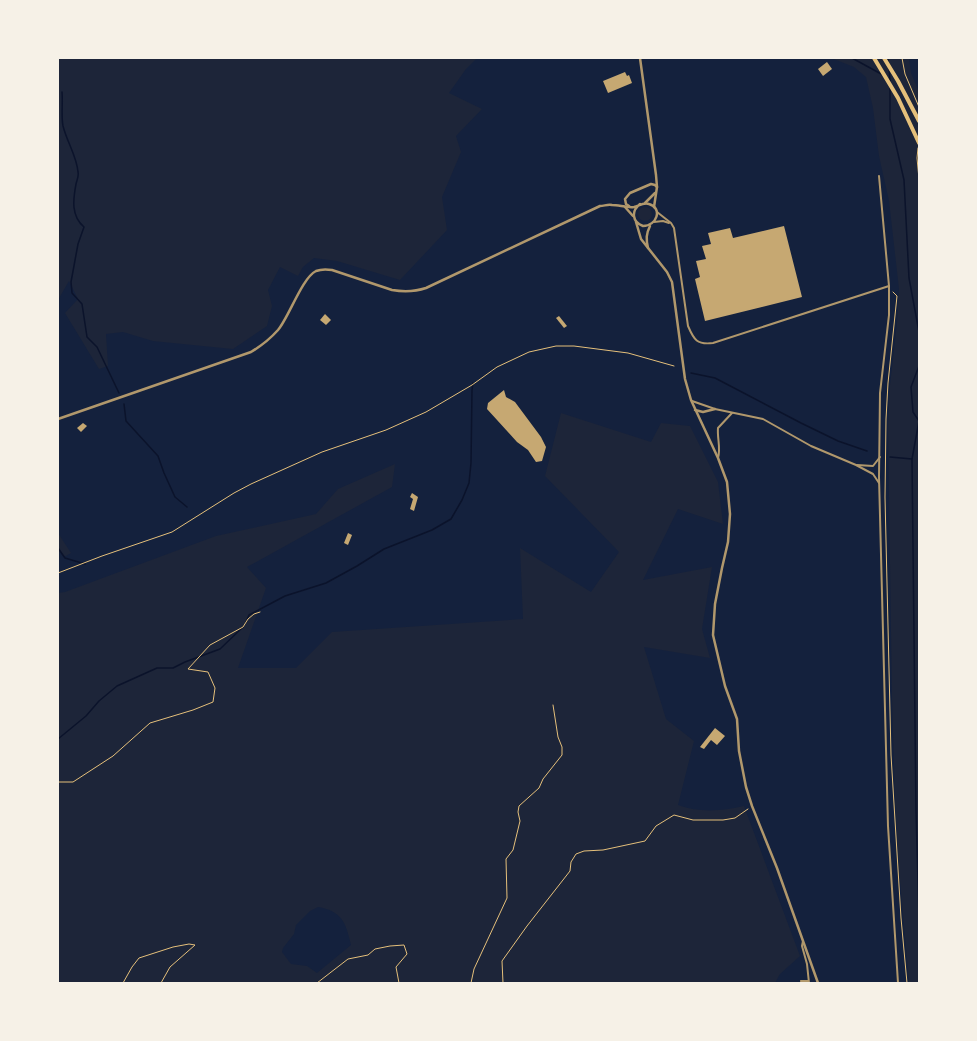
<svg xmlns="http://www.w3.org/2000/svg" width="977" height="1041" font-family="'Exo 2',sans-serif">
<rect width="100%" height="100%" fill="#14213d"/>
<g fill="#1d2539" fill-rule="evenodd">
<polygon points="58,58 477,58 466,69 449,93 482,109 456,136 461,152 442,197 447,230 400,280 337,261 314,258 303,267 298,276 280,267 268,290 272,306 267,326 233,349 153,341 123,332 106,334 108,366 99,369 65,313 78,299 69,281 58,300"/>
<polygon points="831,58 909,58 911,73 919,92 919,983 909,983 899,869 895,798 892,700 888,427 890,385 897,323 899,289 889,201 879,156 873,108 866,77 854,67"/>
<circle cx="645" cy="214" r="7"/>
<path d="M561,413L651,442L661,423L690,426L718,482L723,524L678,509L643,580L712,567L702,629L710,658L644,647L666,719L694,741L678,805C700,813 722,811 744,806L800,956L780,974L775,983H58V593L65,592L216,536L316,514L338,489L395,464L392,487L247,567L266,588L238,668H296L332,632L523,619L520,548L591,592L619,552L545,476ZM318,907C342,911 346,923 351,945L317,973L307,966L291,964L282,952L283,948L294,934L296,925L310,911Z"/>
<polygon points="58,533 71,553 64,557 58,549"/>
</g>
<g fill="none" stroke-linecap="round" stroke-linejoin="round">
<g stroke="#0b132b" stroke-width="1.5">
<polyline points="852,58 883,75"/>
<polyline points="888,58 888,63"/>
<polyline points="889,68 890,81"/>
<polyline points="890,88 890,119 904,180 909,278 919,332"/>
<path d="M62,92C63,103 61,116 63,126C67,142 77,157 78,172C79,176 77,180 76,184C73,200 71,216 84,227L78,244L71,282L72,293L82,304L87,337L97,347L119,393"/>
<polyline points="919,366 911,387 913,412 919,421 912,459 916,811 919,917"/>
<polyline points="691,373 715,378 801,423 838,441 867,451"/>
<polyline points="124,404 126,421 158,456 164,473 175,497 187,507"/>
<polyline points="890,457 912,459"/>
<polyline points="58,548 65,558 85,564"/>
<polyline points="246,622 249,615 285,596 326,583 357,566 384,549 432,530 451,519 462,500 469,483 471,463 472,390 473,383"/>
<polyline points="58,739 86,716 99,701 117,686 157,668 173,668 185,662 220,649 243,627"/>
</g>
</g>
<g fill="#c6a872">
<polygon points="827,62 832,69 823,76 818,69"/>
<polygon points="625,72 627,76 629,75 632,83 608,93 603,81"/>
<polygon points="784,226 802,297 705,321 695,279 700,277 696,261 706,259 702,246 711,244 708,233 730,228 733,238"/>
<polygon points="325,314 331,320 326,325 320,320"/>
<polygon points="559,316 567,326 564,328 556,318"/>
<polygon points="504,390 506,397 515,402 541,437 546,447 542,461 536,462 528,450 517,442 487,409 488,403"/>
<polygon points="83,423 87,426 81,432 77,428"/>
<polygon points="412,493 418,497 414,511 410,509 413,499 410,497"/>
<polygon points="348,533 352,535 348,545 344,543"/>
<polygon points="715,728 725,736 717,745 711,740 704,749 700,747"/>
</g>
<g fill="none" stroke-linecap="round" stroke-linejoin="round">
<g stroke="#e5c07b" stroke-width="1">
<polyline points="902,58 905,74 919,107"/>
<polyline points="918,148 917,158 919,179"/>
<polyline points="893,292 897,296 888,383 886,419 885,497 891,755 901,918 907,983"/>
<polyline points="58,573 102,556 172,532 234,493 251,484 322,452 386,430 426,412 472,385 497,367 529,352 556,346 574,346 628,353 674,366"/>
<polyline points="58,782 73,782 113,756 150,723 193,710 213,702 215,688 208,672 188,669 210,645 243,627 248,619 254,614 260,612"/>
<polyline points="123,983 132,967 139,958 173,947 189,944 195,945 170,967 161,983"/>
<polyline points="317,983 348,959 368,955 375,949 390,946 404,945 407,954 396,967 399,983"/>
<polyline points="471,983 474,969 507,898 506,859 513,850 520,821 518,812 519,806 539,788 543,779 562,755 562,747 558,737 553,705"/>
<polyline points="503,983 502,961 527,926 570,871 571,862 576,854 584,851 603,850 645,841 656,826 674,815 693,820 723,820 735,818 748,809"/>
</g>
<g stroke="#b1986c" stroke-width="2">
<polyline points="879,176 889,286 889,315 880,393 879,477 888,826 898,983"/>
<path d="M657,212L671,223L674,228L688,326C694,340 697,345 713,343L889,286"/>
<polyline points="654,222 663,221 669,223"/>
<polyline points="692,401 715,409 763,419 811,446 856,465 873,474 879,483"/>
<path d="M718,458C721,448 717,438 718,428L732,413"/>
<polyline points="857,465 873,466 880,457"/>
<polyline points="803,941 802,946 807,964 809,983"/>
<polyline points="802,983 801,981 808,981"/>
</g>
<g stroke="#b1986c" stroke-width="2.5">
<polyline points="640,58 656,175 657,187 654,207"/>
<polyline points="645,203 655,193"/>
<polyline points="629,206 626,204 625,199 630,193 651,184 655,185 657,187"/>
<polyline points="625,207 633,216"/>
<polyline points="636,222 641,239 667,272 672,282 685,379 691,400 718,458 727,482 730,514 728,542 722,568 715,604 713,635 725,686 737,719 739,751 746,787 752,806 777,868 818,983"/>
<path d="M648,248C646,239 646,234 650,226"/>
<polyline points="695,410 703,412 715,409"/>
<path d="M58,419L251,352C261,346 270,339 278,330C289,317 302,278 316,271C321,269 326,269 332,270L392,290C404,292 414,292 426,288L600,206C604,206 608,204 612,205C619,205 627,208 634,207C639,206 643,202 649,204C663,208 657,226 643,226C632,222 631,211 640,204"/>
</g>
<g stroke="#e5c07b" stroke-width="4">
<polyline points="874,58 898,98 919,143"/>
<polyline points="884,58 898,81 919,121"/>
</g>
</g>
<rect width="977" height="1041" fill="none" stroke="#f6f1e7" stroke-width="118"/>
</svg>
